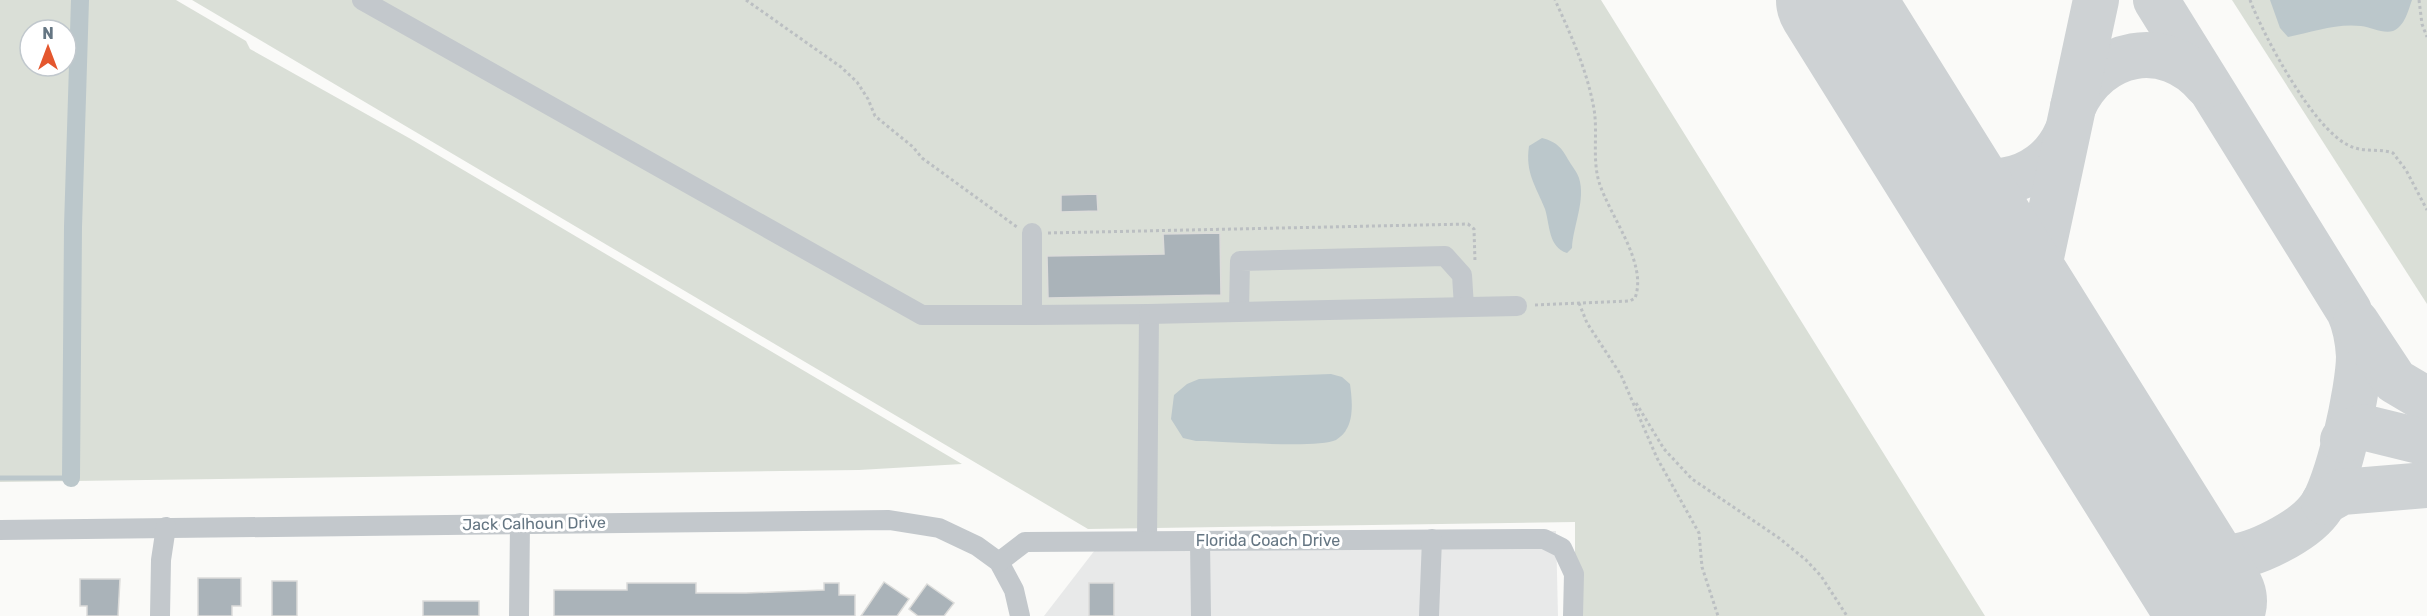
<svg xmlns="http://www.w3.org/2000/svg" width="2427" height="616" font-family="Rubik,sans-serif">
<rect width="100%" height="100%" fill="#fafaf8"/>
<polygon fill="#e8e9e9" points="1556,531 1558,616 1044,616 1105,537"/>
<g fill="#dadfd7" fill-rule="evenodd">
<path d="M0,0H176L246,41L250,49L409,138L962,464L859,470L0,482ZM30,30H66V66H30Z"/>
<polygon points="192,0 1601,0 1985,616 1575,616 1575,522 1088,529"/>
<polygon points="2232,0 2427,0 2427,304"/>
</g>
<g fill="#bbc7cb">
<path d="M2270,0H2412C2408,11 2405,26 2393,31C2383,34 2371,27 2361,26C2337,23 2312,32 2288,37L2280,28Z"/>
<path d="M1542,138C1557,142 1562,148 1569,161C1572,166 1577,172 1579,178C1586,200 1573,226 1572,248L1567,253C1548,247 1550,225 1545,209C1536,186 1525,173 1529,146Z"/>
<path d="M1331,374L1342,377L1350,384C1352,398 1354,418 1346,430C1345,433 1339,438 1336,440C1318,449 1222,441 1196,441L1183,438L1171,419L1174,395L1187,384L1199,379Z"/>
</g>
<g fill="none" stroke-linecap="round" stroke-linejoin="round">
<polyline stroke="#bbc7cb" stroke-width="5" points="0,478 71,478"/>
<polyline stroke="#bbc7cb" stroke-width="18" points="71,478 73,227 80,0"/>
<g stroke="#ced2d4" stroke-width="46">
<path d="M2156,0L2349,311C2356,326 2358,340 2359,356C2359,387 2338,487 2319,510C2303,531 2254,557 2227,557"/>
<path d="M1847,14L1931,149C1968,200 2043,188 2067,132"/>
<path d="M2073,107C2098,50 2165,36 2207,85"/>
<polyline points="2356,322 2395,381 2427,400"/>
<polyline points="2092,407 2038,319 2034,290 2096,0"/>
<polyline points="2343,440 2350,432 2362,427 2427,443"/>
<polyline points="2324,502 2342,492 2427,485"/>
</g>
<polyline stroke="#ced2d4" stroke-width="116" points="1834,0 2209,601"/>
</g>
<g fill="#aab3b9" stroke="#dcdcda" stroke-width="1.5">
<polygon points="1097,194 1098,211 1061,212 1061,195"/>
<polygon points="1220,233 1221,295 1048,298 1047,256 1164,254 1163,234"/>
<polygon points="198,578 241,578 241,606 232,606 232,616 198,616"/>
<polygon points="80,579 120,579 118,616 87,616 87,606 80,606"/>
<rect x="272" y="581" width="25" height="35"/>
<polygon points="884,582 909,599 897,616 861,616"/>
<polygon points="627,583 696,583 696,593 746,593 824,590 824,583 839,583 839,595 855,595 855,616 554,616 554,590 627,590"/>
<rect x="1089" y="583" width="25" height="33"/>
<polygon points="927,584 954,603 944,616 918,616 909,609"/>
<rect x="423" y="601" width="56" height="15"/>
</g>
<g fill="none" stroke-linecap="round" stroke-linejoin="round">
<g stroke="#bbbfc2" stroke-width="3" stroke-dasharray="3 3" stroke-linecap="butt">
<polyline points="746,0 841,67 857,82 868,99 875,116 913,147 922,158 1017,227"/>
<path d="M2250,0C2264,37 2313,128 2348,145C2362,153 2379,148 2393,153L2406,170L2427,210"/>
<polyline points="2419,0 2422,24 2427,37"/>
<polyline points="1048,233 1468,224 1474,229 1475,262"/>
<polyline points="1579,303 1587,323 1621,375 1657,458 1699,533 1702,567 1718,616"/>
<path d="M1535,305L1630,301L1635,298C1648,263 1610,217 1599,182C1592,158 1598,133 1594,109C1587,70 1571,35 1555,0"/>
<polyline points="1636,403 1664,449 1692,479 1779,538 1806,560 1821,576 1847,616"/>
</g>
<g stroke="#c3c8cc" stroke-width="20">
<polyline points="362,0 922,315 1032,315"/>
<polyline points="1032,233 1032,315 1149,314 1147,541"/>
<polyline points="1239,312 1240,261 1445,256 1462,275 1464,307"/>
<polyline points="1149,314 1517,306"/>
<polyline points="0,530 889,520 939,528 977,546 999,562 1014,590 1020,616"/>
<polyline points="1200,541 1201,616"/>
<polyline points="999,562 1025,542 1544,539 1562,548 1574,574 1573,616"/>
<polyline points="160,616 161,560 166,527"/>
<polyline points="519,616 520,523"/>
<polyline points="1429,616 1432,539"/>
</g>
</g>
<g text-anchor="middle" stroke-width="6" stroke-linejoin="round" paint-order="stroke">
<g font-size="16" fill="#657683" stroke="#fff">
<text transform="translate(534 523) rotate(-1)" y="6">Jack Calhoun Drive</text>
<text x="1268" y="546">Florida Coach Drive</text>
</g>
</g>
<g transform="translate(48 48)"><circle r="28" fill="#ffffff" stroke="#c1c8cd" stroke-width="1.5"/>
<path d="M0-4.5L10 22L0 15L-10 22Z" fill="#e4572e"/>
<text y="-9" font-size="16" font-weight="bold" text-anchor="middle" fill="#657683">N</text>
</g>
</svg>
